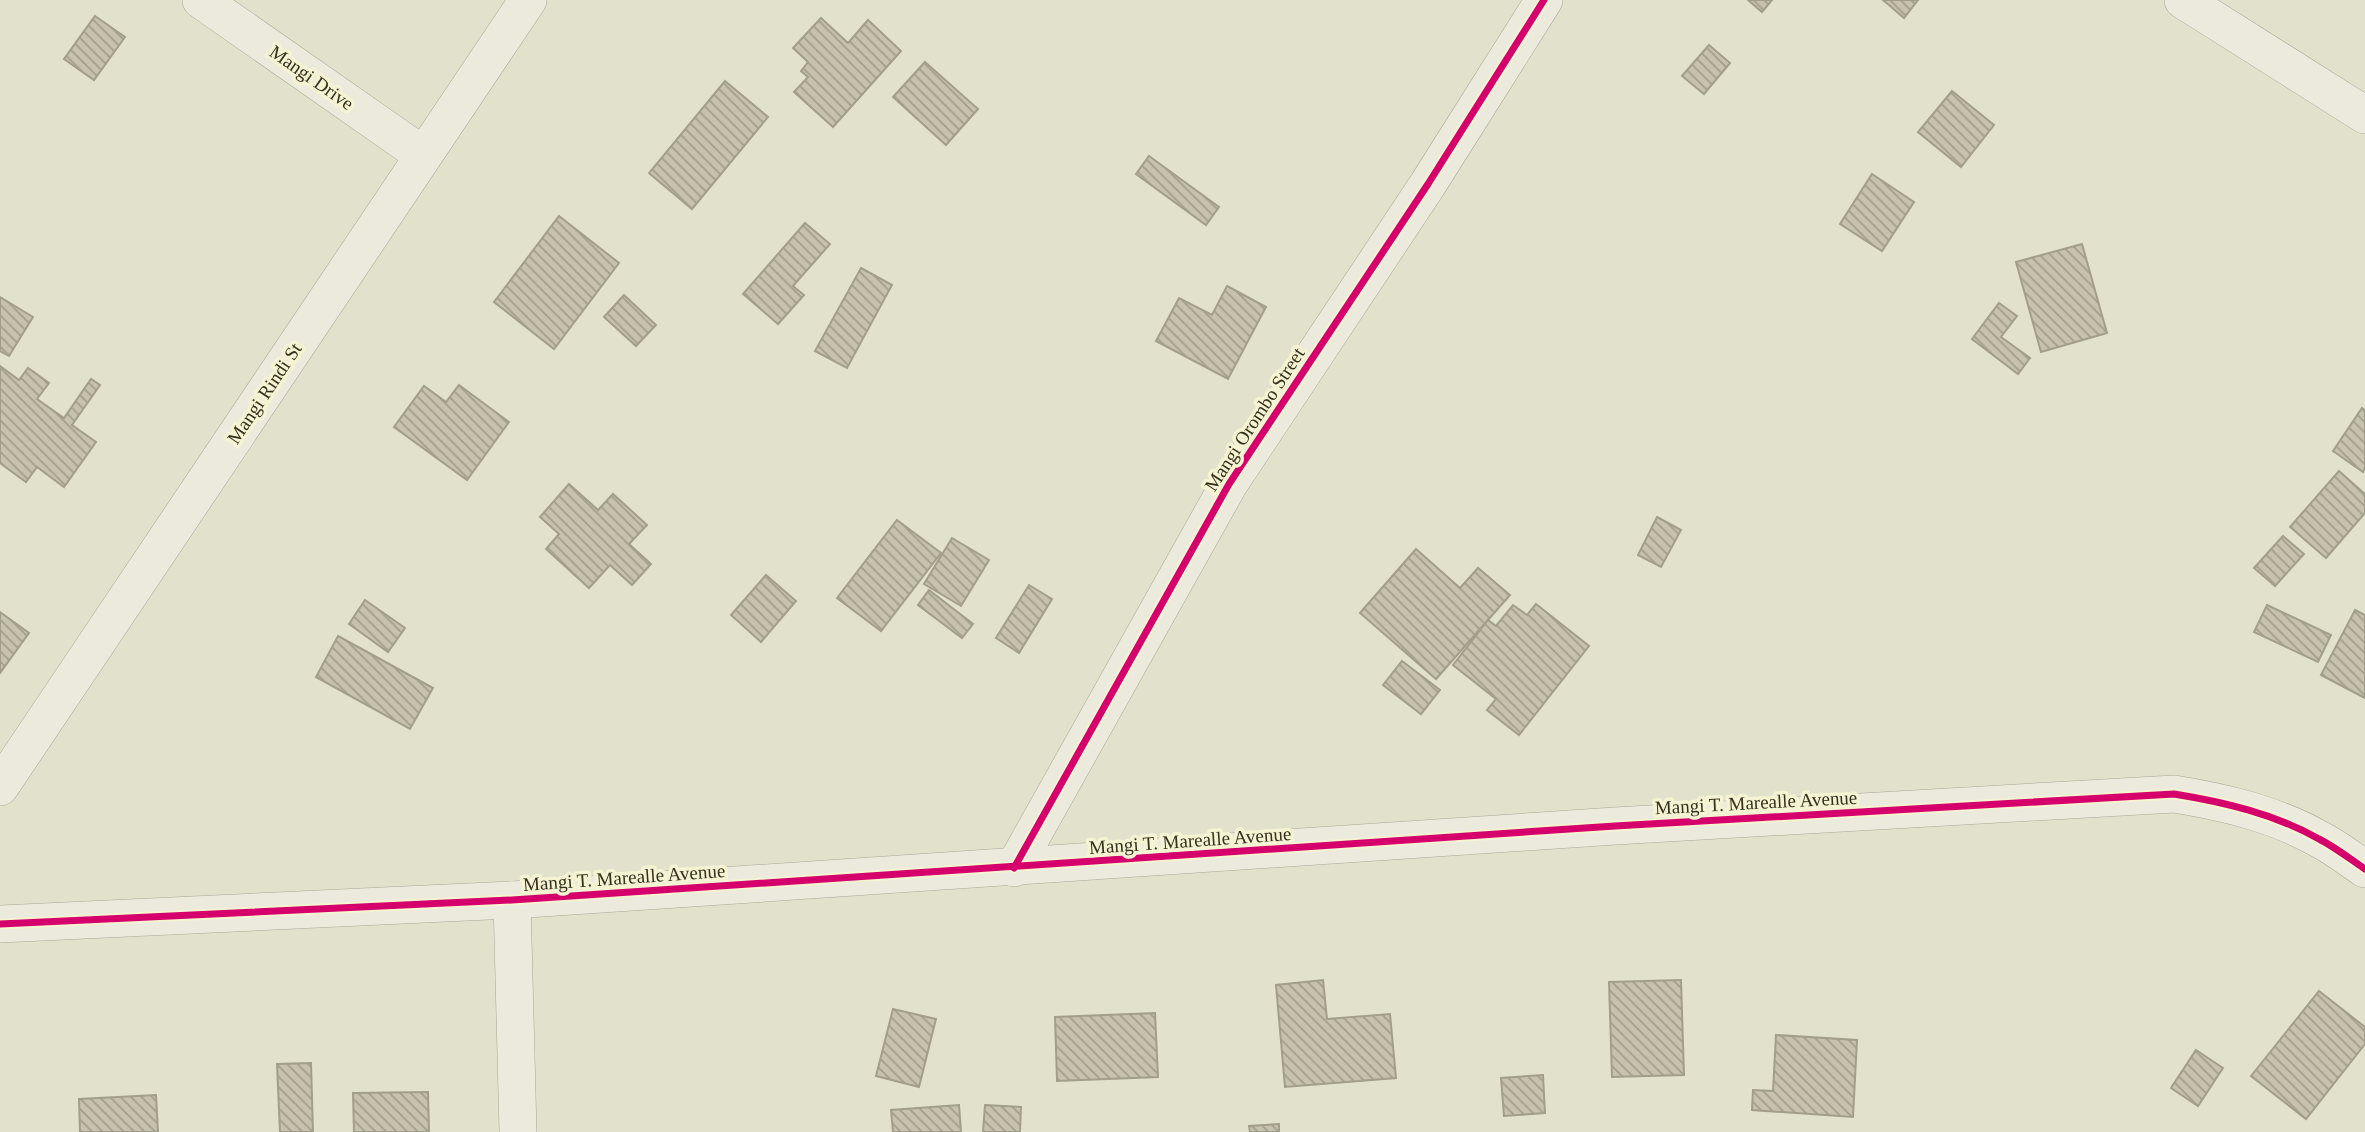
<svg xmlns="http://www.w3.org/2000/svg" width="2365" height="1132" font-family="'Times New Roman',serif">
<defs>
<pattern id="building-back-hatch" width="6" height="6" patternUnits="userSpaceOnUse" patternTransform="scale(1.75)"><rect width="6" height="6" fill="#c6c2ad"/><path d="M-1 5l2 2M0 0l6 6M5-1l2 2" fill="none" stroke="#a29e8c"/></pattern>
</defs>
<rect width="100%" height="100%" fill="#e2e2cc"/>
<g fill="url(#building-back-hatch)" stroke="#a29e8c" stroke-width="2">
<polygon points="1748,0 1772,0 1762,12"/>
<polygon points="1883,0 1918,0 1904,18"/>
<polygon points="95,16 125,37 94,80 64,59"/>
<polygon points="821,18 848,43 868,20 901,51 833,127 794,92 808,77 801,71 808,62 793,48"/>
<polygon points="1709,45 1730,63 1704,94 1682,76"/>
<polygon points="925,62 978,109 946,145 893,97"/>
<polygon points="725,81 768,117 692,209 649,173"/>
<polygon points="1952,91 1994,125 1961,167 1918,132"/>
<polygon points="1149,156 1219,207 1206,225 1136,174"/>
<polygon points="1872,174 1914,202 1882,251 1840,224"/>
<polygon points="559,216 619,263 554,349 494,302"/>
<polygon points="805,223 830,244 793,286 804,295 778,324 743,294"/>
<polygon points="2082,244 2107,333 2041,352 2016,262"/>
<polygon points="861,268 892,285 847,368 815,351"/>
<polygon points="1227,286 1266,307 1228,379 1156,341 1179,298 1212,315"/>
<polygon points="624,295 656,325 636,346 604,317"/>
<polygon points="0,297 33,317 9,356 0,351"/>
<polygon points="1999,303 2017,316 2001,337 2030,358 2018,374 1972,339"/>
<polygon points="0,366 19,380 28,368 49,383 37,399 64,418 91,379 100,385 72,425 96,442 64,487 37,467 26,482 0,463"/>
<polygon points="459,385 509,422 467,480 394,427 424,386 446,402"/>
<polygon points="2362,408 2365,410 2365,468 2363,472 2333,451"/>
<polygon points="2339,471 2365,494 2365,513 2326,558 2290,527"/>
<polygon points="569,484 598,510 613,494 647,525 629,544 651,564 632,585 610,565 589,588 546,549 559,534 540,517"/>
<polygon points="1657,517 1681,530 1661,567 1638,555"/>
<polygon points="897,520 941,553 881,631 837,598"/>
<polygon points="2283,536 2304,554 2275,586 2254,568"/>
<polygon points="952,538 989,560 961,606 924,584"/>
<polygon points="1416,549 1460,588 1478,568 1510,595 1436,679 1360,613"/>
<polygon points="766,575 796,601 761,642 731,615"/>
<polygon points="1029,585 1052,599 1019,653 996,638"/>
<polygon points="929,590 973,624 962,638 918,605"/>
<polygon points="365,600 405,628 388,652 349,624"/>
<polygon points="1536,604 1589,646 1519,735 1487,710 1496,699 1453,665 1488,620 1496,626 1513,605 1527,615"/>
<polygon points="2267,605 2331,635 2318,662 2254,632"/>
<polygon points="2355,610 2365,615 2365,698 2321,675"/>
<polygon points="0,612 29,633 0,673"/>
<polygon points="338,636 433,688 410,729 316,677"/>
<polygon points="1402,661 1440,690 1421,714 1383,685"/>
<polygon points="1323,980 1327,1019 1390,1014 1396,1078 1285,1087 1276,985"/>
<polygon points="1681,980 1684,1075 1612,1077 1609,982"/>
<polygon points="2319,991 2365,1027 2365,1044 2306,1119 2251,1076"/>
<polygon points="893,1009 936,1019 919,1087 876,1076"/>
<polygon points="1155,1013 1158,1077 1057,1081 1055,1017"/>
<polygon points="1776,1035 1857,1040 1853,1117 1752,1110 1753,1090 1773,1091"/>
<polygon points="2196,1050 2223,1068 2198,1106 2171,1088"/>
<polygon points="311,1063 313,1132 280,1132 277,1064"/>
<polygon points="1543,1075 1545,1113 1504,1116 1501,1078"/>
<polygon points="428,1092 429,1132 354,1132 353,1093"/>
<polygon points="156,1095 158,1132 80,1132 79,1099"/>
<polygon points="959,1105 961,1132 893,1132 891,1110"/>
<polygon points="985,1105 1021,1107 1020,1132 983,1132"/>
<polygon points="1279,1124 1279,1132 1250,1132 1249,1126"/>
</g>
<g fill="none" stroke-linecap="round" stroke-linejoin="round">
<defs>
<g id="street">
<polyline points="201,0 423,155"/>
<polyline points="2183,0 2365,115"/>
<polyline points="0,787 528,0"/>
<polyline points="1014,868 1229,484 1428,184 1544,0"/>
<polyline points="512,900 518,1132"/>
<path d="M0,924L512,900L1615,826L2174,794C2224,802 2275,814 2319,839C2335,847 2350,859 2365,869"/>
</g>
</defs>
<use href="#street" stroke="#a8a695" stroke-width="38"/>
<use href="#street" stroke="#ebeadd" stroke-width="37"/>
<defs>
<g id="cycleway">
<polyline points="1014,868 1229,484 1428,184 1544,0"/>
<path d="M0,924L512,900L1615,826L2174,794C2224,802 2275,814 2319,839C2335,847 2350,859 2365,869"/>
</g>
</defs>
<use href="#cycleway" stroke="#f4f3d2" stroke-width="11"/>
<use href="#cycleway" stroke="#d6006c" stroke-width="7"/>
</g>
<g text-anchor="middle" stroke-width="7" stroke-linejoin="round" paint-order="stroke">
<g font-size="19" fill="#36301e" stroke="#f4f3d2">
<text transform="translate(312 77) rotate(35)" y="7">Mangi Drive</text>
<text transform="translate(264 393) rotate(-56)" y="7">Mangi Rindi St</text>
<text transform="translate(1254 419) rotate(-57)" y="7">Mangi Orombo Street</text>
<text transform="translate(1756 802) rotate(-3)" y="7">Mangi T. Marealle Avenue</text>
<text transform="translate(1190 840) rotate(-4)" y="7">Mangi T. Marealle Avenue</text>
<text transform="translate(624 877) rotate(-4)" y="7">Mangi T. Marealle Avenue</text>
</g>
</g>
</svg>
